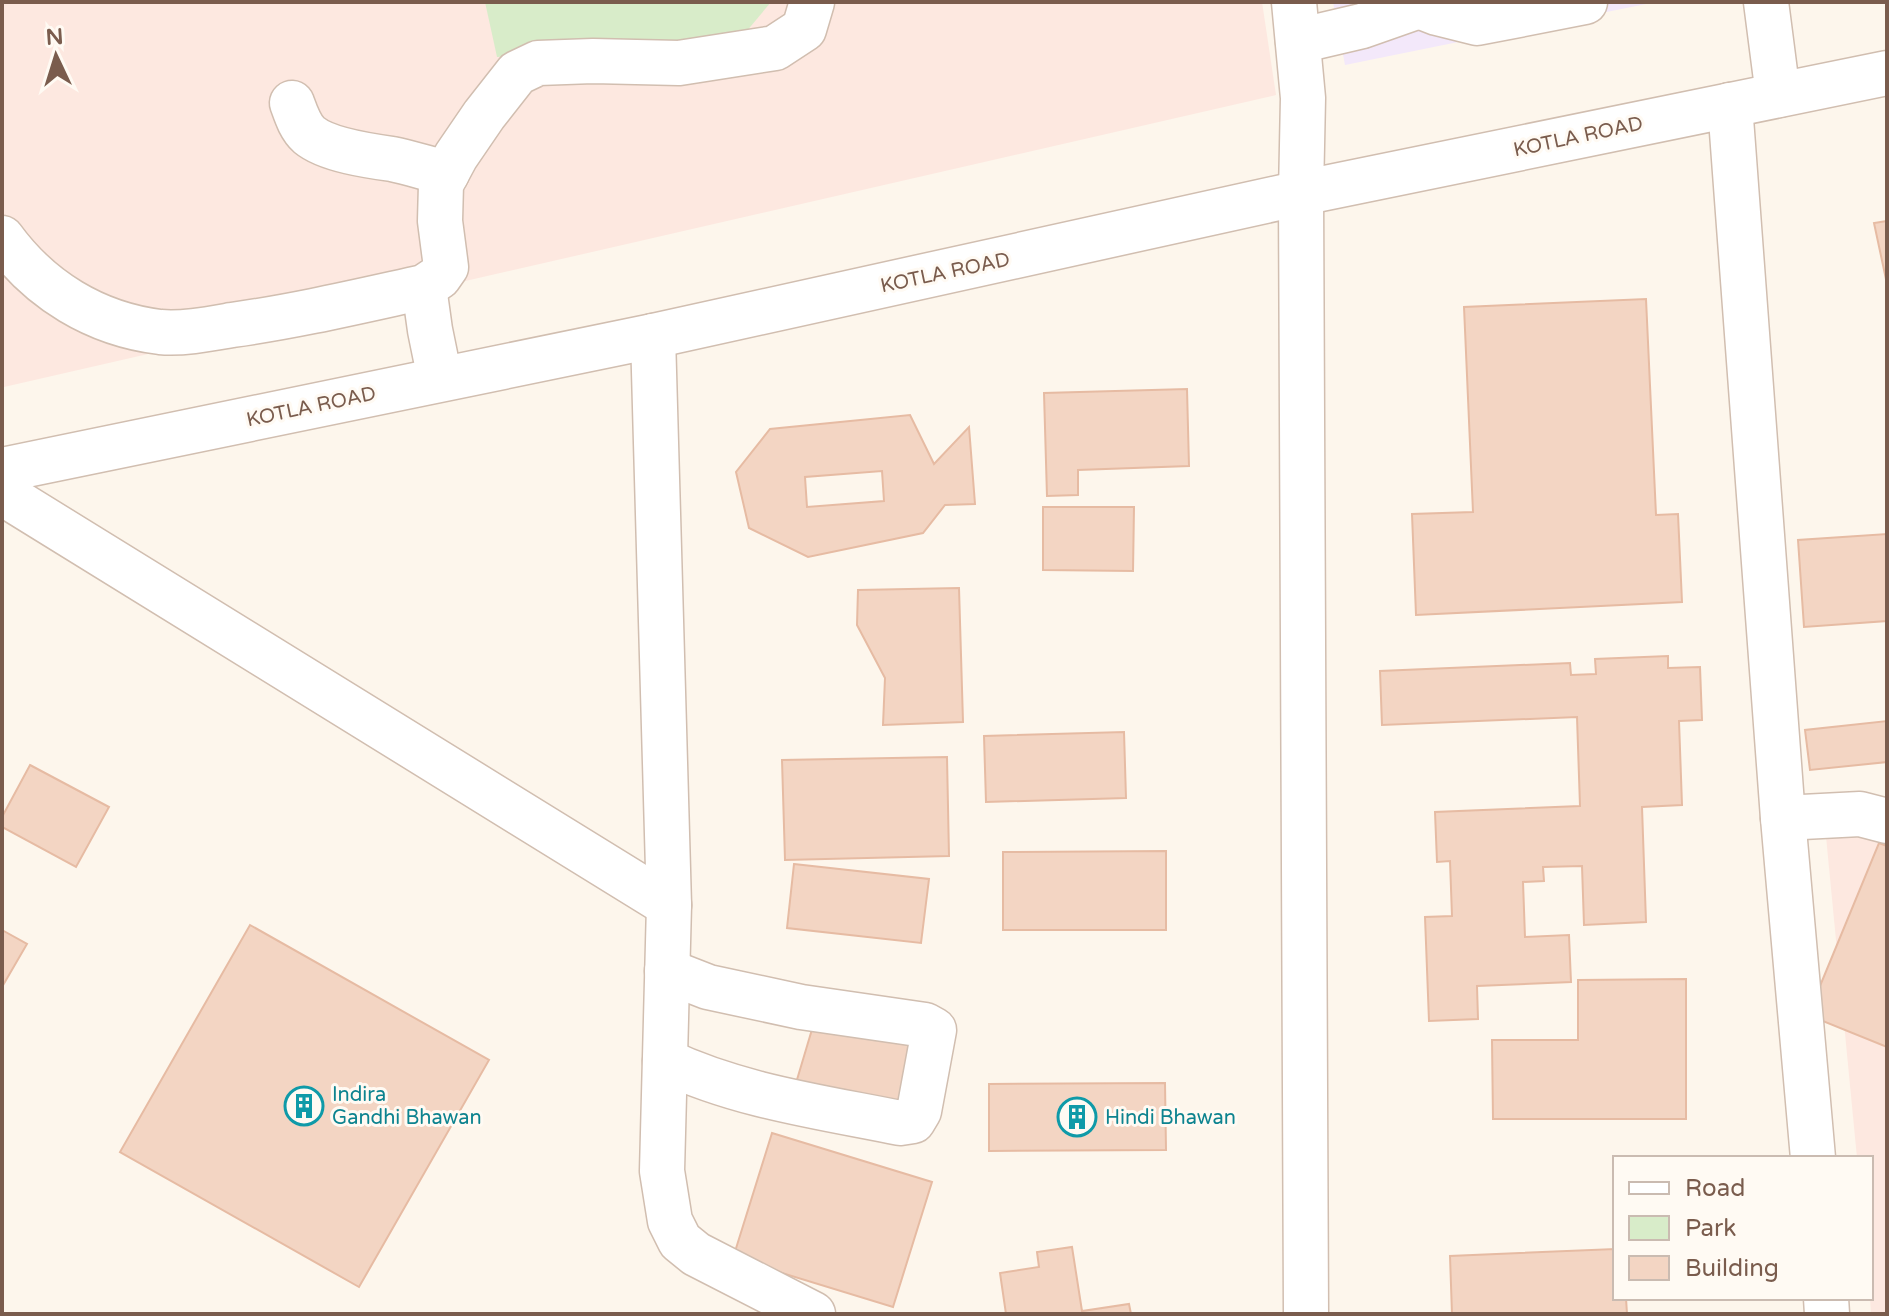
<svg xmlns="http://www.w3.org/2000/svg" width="1889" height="1316" font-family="'Varela Round',sans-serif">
<rect width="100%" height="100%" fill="#fdf6ec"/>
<g fill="#fde8e0">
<polygon points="2,2 1262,2 1276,95 4,387 2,385"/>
<polygon points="1887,813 1887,1314 1871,1314 1870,1298 1871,1158 1857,1158 1825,826"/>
</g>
<polygon fill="#f3e8fa" points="1333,2 1656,2 1345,65"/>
<polygon fill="#d8ecc9" points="485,2 771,2 746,32 663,47 497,57"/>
<g fill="#f3d5c3" stroke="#e6bba3" stroke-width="2" fill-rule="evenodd">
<polygon points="1887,221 1887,284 1874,223"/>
<polygon points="1646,299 1656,515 1678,514 1682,602 1416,615 1412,514 1473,512 1464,307"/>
<polygon points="1187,389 1189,466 1078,470 1078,495 1047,496 1044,393"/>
<path d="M910,415L934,464L969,427L975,504L945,505L923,533L808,557L749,528L736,472L770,429ZM882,471L884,501L807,507L805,477Z"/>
<polygon points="1043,507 1134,507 1133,571 1043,570"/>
<polygon points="1887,534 1887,621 1804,627 1798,540"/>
<polygon points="959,588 963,722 883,725 885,678 857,625 858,590"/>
<polygon points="1668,656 1668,668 1700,667 1702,720 1679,721 1682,805 1642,807 1646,922 1584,925 1582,866 1543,867 1544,881 1523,882 1525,937 1569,935 1571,982 1477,986 1478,1019 1429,1021 1425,917 1452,916 1450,861 1437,862 1435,812 1580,806 1577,717 1382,725 1380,671 1570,663 1571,675 1596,674 1595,659"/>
<polygon points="1887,721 1887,762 1810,770 1805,730"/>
<polygon points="1124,732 1126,798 986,802 984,736"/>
<polygon points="947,757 949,856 785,860 782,760"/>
<polygon points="30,765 109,807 76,867 2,827 2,817"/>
<polygon points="1879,843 1887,846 1887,1047 1808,1015"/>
<polygon points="1166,851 1166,930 1003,930 1003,852"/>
<polygon points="794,864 929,879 921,943 787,928"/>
<polygon points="250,925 489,1060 359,1287 120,1152"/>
<polygon points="2,930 27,944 2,987"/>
<polygon points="1686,979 1686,1119 1493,1119 1492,1040 1578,1040 1578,980"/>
<polygon points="816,1016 927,1050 907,1116 796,1083"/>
<polygon points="1165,1083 1166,1150 989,1151 989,1084"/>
<polygon points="772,1133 932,1182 893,1307 733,1258"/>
<polygon points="1072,1247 1082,1311 1129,1304 1131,1314 1006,1314 1000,1273 1039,1267 1037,1252"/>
<polygon points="1615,1249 1615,1298 1626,1298 1627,1314 1452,1314 1450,1256"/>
</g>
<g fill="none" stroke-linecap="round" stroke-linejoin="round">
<defs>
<g id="minor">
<polyline points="1294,2 1303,98 1301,193 1306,1314"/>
<polyline points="1418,2 1419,6 1437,13 1477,23 1585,2"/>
<polyline points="1766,2 1778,95"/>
<polyline points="1298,41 1362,26 1419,6"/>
<path d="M292,103C296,114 300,127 309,135C327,150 370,156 392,159C411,163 429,169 447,173"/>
<polyline points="1730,105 1783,818 1813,1158"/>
<path d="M2,238C40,290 95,324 160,332C183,334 209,329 232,325C297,316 360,301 424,287L439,277L446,267L440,221L441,184L456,156L484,115L517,73L538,63L593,61L679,63L775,48L804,29L812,2"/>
<polyline points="424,287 430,330 440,379"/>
<polyline points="653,336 669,905 662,1171 670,1221 680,1241 696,1254 813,1314"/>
<polyline points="2,470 653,336 1301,193 1887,73"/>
<polyline points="2,493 669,905"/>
<polyline points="1783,818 1860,814 1887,821"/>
<path d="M665,1061C739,1096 821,1107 900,1123L913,1121L919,1111L934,1030L925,1025L801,1007L708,987L667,971"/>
<polyline points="1826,1298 1827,1314"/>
</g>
</defs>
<use href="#minor" stroke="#d1beb0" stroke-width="47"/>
<use href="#minor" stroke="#fff" stroke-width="44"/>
</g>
<defs>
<symbol id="building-ring" viewBox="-11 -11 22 22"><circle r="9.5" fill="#fffaf3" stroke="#0f9aa8" stroke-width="1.5"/><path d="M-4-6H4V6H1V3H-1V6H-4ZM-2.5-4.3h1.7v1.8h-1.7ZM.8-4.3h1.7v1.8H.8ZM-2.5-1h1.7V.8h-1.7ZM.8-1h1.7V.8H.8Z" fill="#0f9aa8"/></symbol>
</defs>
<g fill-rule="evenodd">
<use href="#building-ring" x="282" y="1084" width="44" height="44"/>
<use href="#building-ring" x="1055" y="1095" width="44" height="44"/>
</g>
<g text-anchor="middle" stroke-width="6" stroke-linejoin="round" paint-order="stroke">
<g font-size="20" fill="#7a5c4d" stroke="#fffaf3">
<text transform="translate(1578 136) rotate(-12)" y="7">KOTLA ROAD</text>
<text transform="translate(945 272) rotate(-12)" y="7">KOTLA ROAD</text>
<text transform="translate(311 406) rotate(-12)" y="7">KOTLA ROAD</text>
</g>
<g font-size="20" fill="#0d838f" stroke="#fffaf3" text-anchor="start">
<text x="332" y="1101">Indira<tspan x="332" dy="23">Gandhi Bhawan</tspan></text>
<text x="1105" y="1124">Hindi Bhawan</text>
</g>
</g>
<rect width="1889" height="1316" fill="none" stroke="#7a5c4d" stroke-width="8"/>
<rect x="1613" y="1156" width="260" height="144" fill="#fffaf3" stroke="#cabbb1" stroke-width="2"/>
<rect x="1629" y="1182" width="40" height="12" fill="#ffffff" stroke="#cabbb1" stroke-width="2"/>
<text x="1685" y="1196" font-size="24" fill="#7a5c4d">Road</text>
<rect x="1629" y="1216" width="40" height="24" fill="#d8ecc9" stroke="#cabbb1" stroke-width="2"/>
<text x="1685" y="1236" font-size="24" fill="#7a5c4d">Park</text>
<rect x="1629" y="1256" width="40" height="24" fill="#f3d5c3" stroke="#cabbb1" stroke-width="2"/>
<text x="1685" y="1276" font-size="24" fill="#7a5c4d">Building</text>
<g transform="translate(56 56) rotate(356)" stroke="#fffaf3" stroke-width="6" paint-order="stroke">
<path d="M0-6L14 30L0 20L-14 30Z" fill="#7a5c4d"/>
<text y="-12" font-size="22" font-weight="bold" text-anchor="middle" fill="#7a5c4d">N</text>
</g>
</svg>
